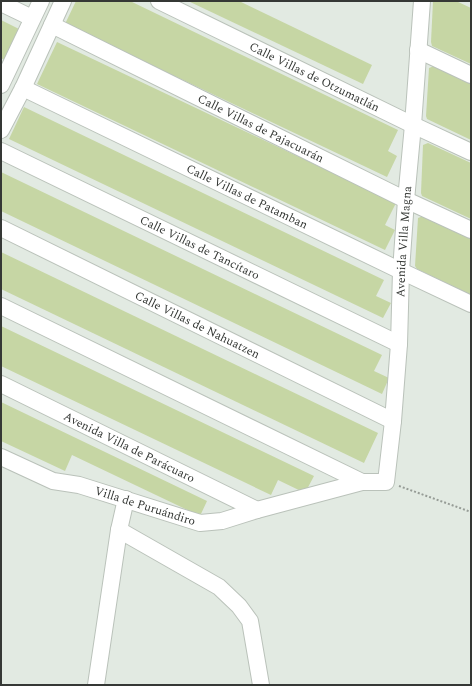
<svg xmlns="http://www.w3.org/2000/svg" width="472" height="686" font-family="Spectral,serif">
<rect width="100%" height="100%" fill="#e2eae2"/>
<g fill="#c6d6a4">
<polygon points="76,1 130,1 398,130 388,151 397,156 387,177 65,24"/>
<polygon points="188,1 239,1 372,65 363,84"/>
<polygon points="433,1 456,1 471,8 471,64 432,46 431,42"/>
<polygon points="1,20 23,31 8,62 1,58"/>
<polygon points="57,42 396,203 385,225 395,230 385,250 37,84"/>
<polygon points="434,66 471,83 471,140 427,119 426,116 429,68"/>
<polygon points="24,107 384,280 376,296 391,303 383,318 9,139"/>
<polygon points="428,143 471,163 471,219 422,196 421,193 423,145"/>
<polygon points="1,172 382,355 374,371 389,378 382,394 1,211"/>
<polygon points="423,216 471,239 471,295 417,269 415,266 418,218"/>
<polygon points="1,252 378,433 364,463 1,289"/>
<polygon points="1,326 314,476 305,493 278,480 271,495 1,366"/>
<polygon points="1,402 207,501 200,516 72,455 65,471 1,441"/>
</g>
<g fill="none" stroke-linecap="round" stroke-linejoin="round">
<defs>
<g id="minor">
<path id="s1" d="M159,1L413,125L471,152"/>
<polyline points="1,3 32,18"/>
<path id="s2" d="M52,25L406,200L471,230"/>
<polyline points="418,50 471,75"/>
<polyline points="1,85 41,1"/>
<path id="s3" d="M23,88L401,271L471,304"/>
<polyline points="1,130 23,88 63,1"/>
<path id="s4" d="M1,151L399,344"/>
<path id="s5" d="M1,228L393,421"/>
<polyline points="1,306 362,482"/>
<path id="s6" d="M1,384L257,510"/>
<path id="s7" d="M1,457L53,481L79,485L200,523L222,521L257,510L362,482H386L393,421L399,344L401,271L406,200L413,125L422,1"/>
<polyline points="119,530 219,587 239,606 250,621 261,685"/>
<polyline points="96,685 119,530 126,499"/>
</g>
</defs>
<use href="#minor" stroke="#bac2ba" stroke-width="18"/>
<polyline stroke="#969c96" stroke-width="2" stroke-dasharray="2 2" stroke-linecap="butt" points="399,486 471,512"/>
<use href="#minor" stroke="#fff" stroke-width="16"/>
</g>
<g text-anchor="middle" stroke-width="3" stroke-linejoin="round" paint-order="stroke">
<g font-size="12" fill="#353835" stroke="#fff">
<text dy="4" stroke="none"><textPath href="#s1" startOffset="173">Calle Villas de Otzumatlán</textPath></text>
<text dy="4" stroke="none"><textPath href="#s2" startOffset="233">Calle Villas de Pajacuarán</textPath></text>
<text dy="4" stroke="none"><textPath href="#s3" startOffset="249">Calle Villas de Patamban</textPath></text>
<text dy="4" stroke="none"><textPath href="#s7" startOffset="643">Avenida Villa Magna</textPath></text>
<text dy="4" stroke="none"><textPath href="#s4" startOffset="221">Calle Villas de Tancítaro</textPath></text>
<text dy="4" stroke="none"><textPath href="#s5" startOffset="219">Calle Villas de Nahuatzen</textPath></text>
<text dy="4" stroke="none"><textPath href="#s6" startOffset="143">Avenida Villa de Parácuaro</textPath></text>
<text dy="4" stroke="none"><textPath href="#s7" startOffset="153">Villa de Puruándiro</textPath></text>
</g>
</g>
<rect width="472" height="686" fill="none" stroke="#353835" stroke-width="4"/>
</svg>
